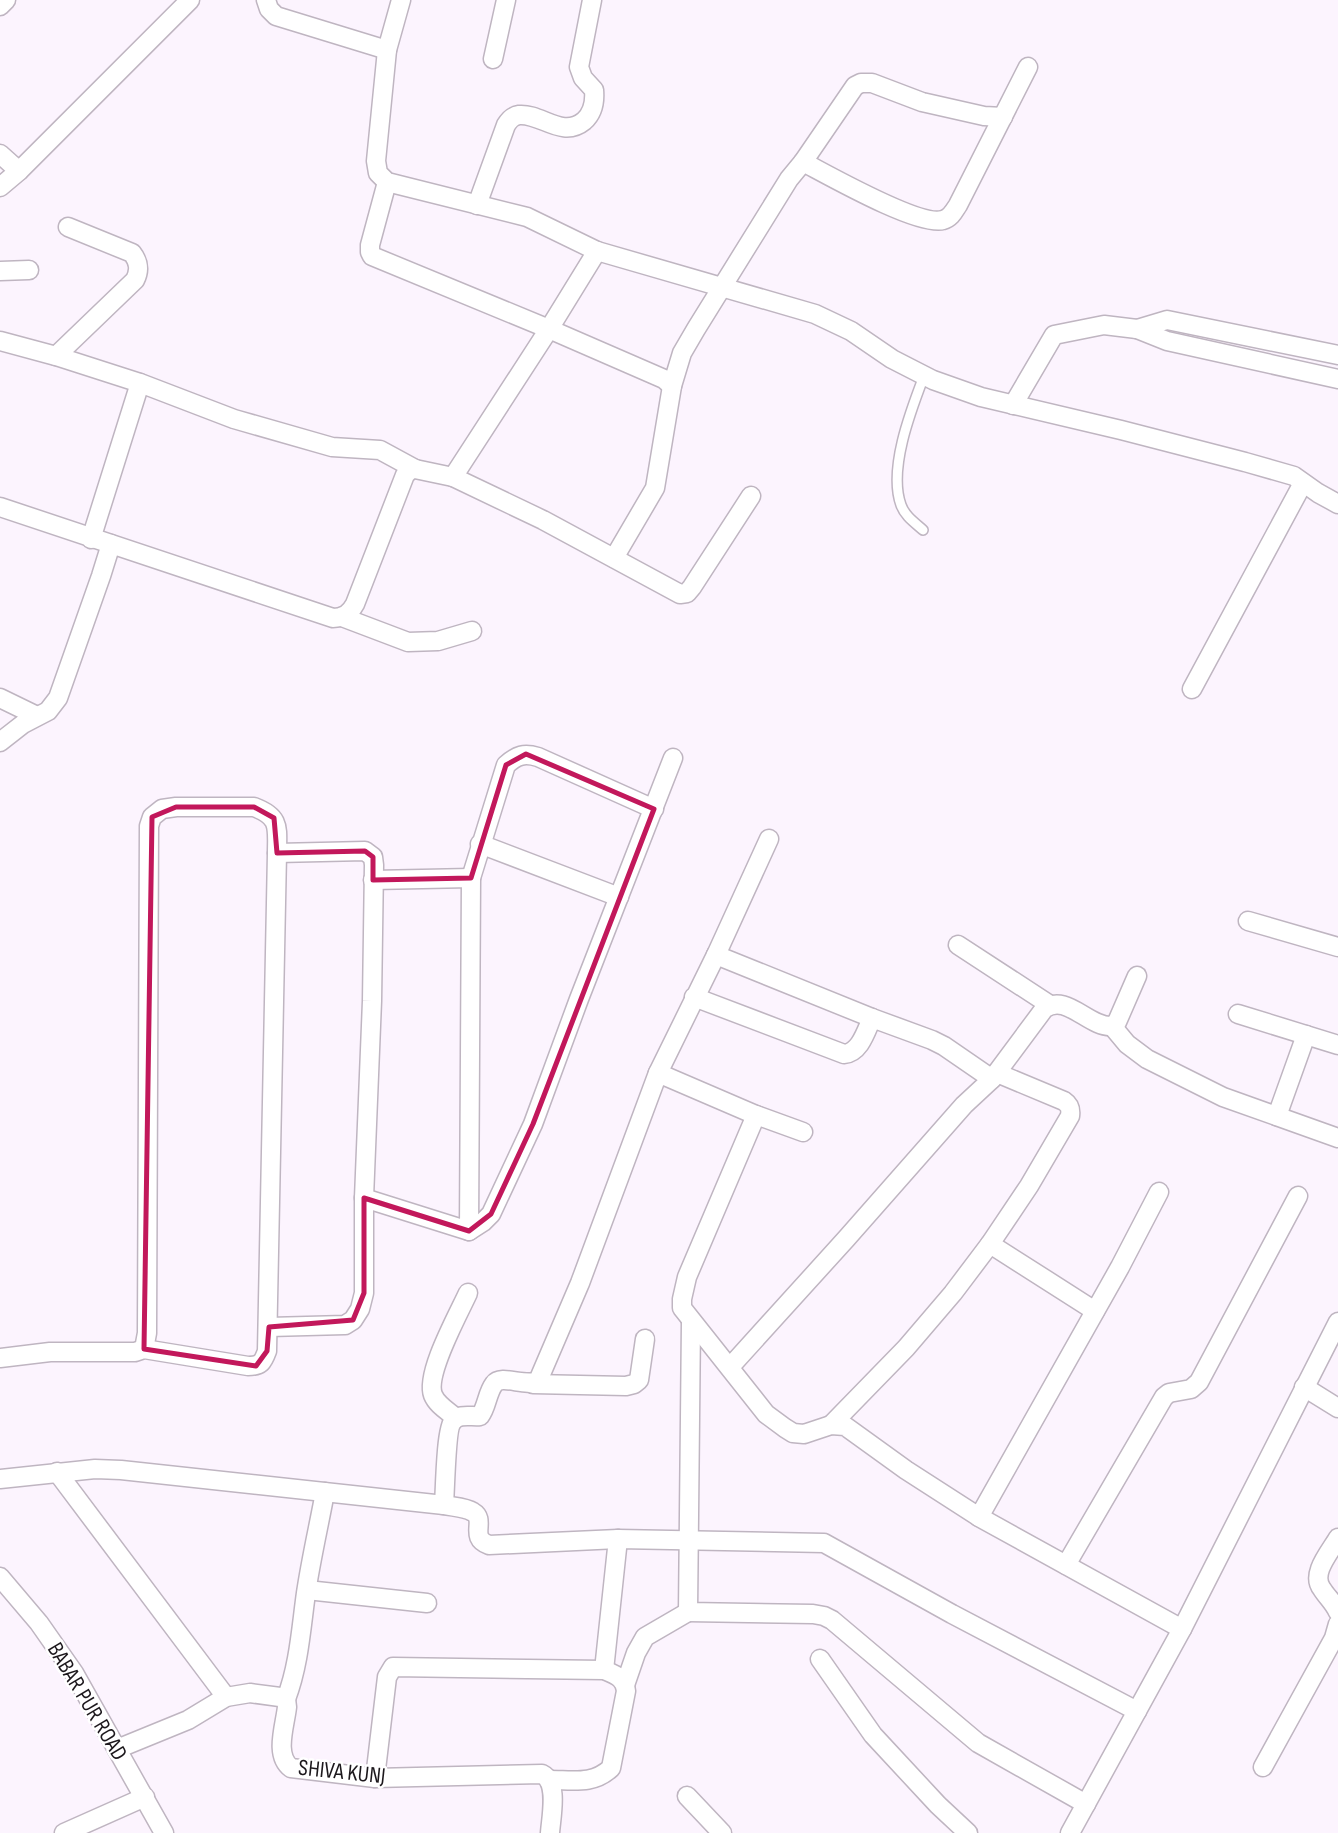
<svg xmlns="http://www.w3.org/2000/svg" width="1338" height="1833" font-family="'Sofia Sans Condensed',sans-serif">
<rect width="100%" height="100%" fill="#fcf4fe"/>
<g fill="none" stroke-linecap="round" stroke-linejoin="round">
<defs>
<path id="lane" d="M923,530C914,522 905,516 901,505C888,469 911,410 924,376"/>
<g id="street">
<polyline points="266,0 269,9 276,16 387,50 401,0"/>
<polyline points="0,6 6,0"/>
<polyline points="387,50 376,161 378,173 387,182 527,217 597,251 815,314 851,331 892,359 933,380 981,397 1121,430 1245,462 1294,476 1318,493 1338,504"/>
<polyline points="493,59 506,0"/>
<polyline points="0,154 19,171"/>
<polyline points="803,162 855,86 861,83 872,83 922,102 984,116 1003,117"/>
<path d="M387,182L370,245V252L372,256L549,329L664,379L672,386L682,353L696,329L789,179L803,162C828,175 919,227 943,220C951,218 954,211 958,205L1028,67"/>
<polyline points="0,187 19,171 190,0"/>
<path d="M477,205L506,125C509,120 512,116 519,115C541,113 562,139 584,121C593,113 595,101 594,90L583,78L579,67L592,0"/>
<polyline points="0,271 29,270"/>
<polyline points="1137,329 1167,320 1338,355"/>
<polyline points="0,341 56,356 140,383 234,419 332,447 380,450 415,469"/>
<path d="M56,356L135,280C140,270 139,262 132,253L68,227"/>
<polyline points="1013,405 1054,335 1104,325 1137,329 1167,341 1338,379"/>
<polyline points="453,477 543,520 680,594 687,593 692,587 751,496"/>
<path d="M0,507L333,618C344,618 350,613 355,604L405,475L410,470L415,469L453,477L549,329L597,251"/>
<polyline points="91,539 140,383"/>
<polyline points="614,558 655,488 672,386"/>
<polyline points="342,617 408,642 438,641 472,631"/>
<polyline points="1192,689 1303,483"/>
<polyline points="0,698 37,716"/>
<polyline points="0,742 23,724 48,711 58,698 101,576 111,544"/>
<polyline points="480,844 619,897"/>
<path d="M471,878L506,765C517,755 524,753 538,757L654,809"/>
<polyline points="1248,921 1338,947"/>
<polyline points="958,945 1050,1005"/>
<polyline points="716,955 872,1018 932,1040 944,1046 992,1079 964,1105 846,1239 730,1367"/>
<path d="M694,997L844,1054C860,1053 866,1031 872,1018"/>
<polyline points="1238,1014 1338,1045"/>
<polyline points="1112,1026 1127,1044 1147,1059 1223,1097 1338,1138"/>
<polyline points="658,1073 716,955 769,839"/>
<path d="M992,1079L1044,1009C1066,992 1089,1028 1112,1026L1117,1022L1137,976"/>
<polyline points="1277,1116 1306,1035"/>
<polyline points="803,1132 756,1115 687,1277 682,1299 682,1308 766,1414 785,1428 793,1433 804,1434 831,1425 845,1426 906,1470 979,1517 1120,1267 1159,1192"/>
<polyline points="364,1198 469,1231 471,878 373,880"/>
<polyline points="469,1231 483,1222 491,1214 533,1124 579,999 673,758"/>
<polyline points="990,1244 1095,1311"/>
<polyline points="691,1321 688,1612 813,1614 824,1616 832,1620 978,1743 1086,1804"/>
<polyline points="269,1327 345,1325 353,1320 360,1309 364,1293 364,1198 372,1001 374,865 373,857 365,851 277,853"/>
<path d="M0,1358L50,1352H135L144,1349L147,1333L149,826L152,817L162,809L176,807H254C281,817 277,828 277,853L267,1351C263,1362 261,1366 248,1366L144,1349"/>
<polyline points="533,1384 626,1386 634,1384 639,1380 645,1339"/>
<polyline points="1304,1387 1338,1408"/>
<path d="M456,1418C448,1411 437,1405 433,1395C425,1374 458,1315 468,1293"/>
<path d="M831,1425L906,1348L953,1293L990,1244L1029,1186L1070,1116C1071,1109 1070,1105 1064,1101L997,1073"/>
<polyline points="57,1472 226,1697"/>
<path d="M0,1479L95,1469L121,1470L444,1505C453,1507 465,1507 473,1512C487,1520 468,1538 489,1545L618,1539L824,1543L952,1614L1137,1711"/>
<path d="M444,1505C445,1491 446,1428 453,1421C459,1413 472,1417 480,1416C487,1407 487,1393 494,1384C501,1374 525,1387 538,1381L580,1283L658,1073L758,1116"/>
<polyline points="979,1517 1182,1629"/>
<path d="M1338,1538C1330,1552 1310,1574 1322,1589C1327,1597 1334,1603 1338,1612"/>
<polyline points="1066,1565 1164,1397 1169,1393 1191,1389 1199,1382 1298,1196"/>
<polyline points="0,1577 39,1623 74,1673 164,1833"/>
<polyline points="307,1590 427,1603"/>
<polyline points="820,1659 873,1735 938,1805 968,1833"/>
<polyline points="604,1670 618,1539"/>
<polyline points="625,1685 636,1653 645,1637 688,1612"/>
<path d="M286,1699C299,1665 301,1629 306,1593C311,1559 319,1525 325,1492"/>
<path d="M117,1749L188,1720L226,1697L250,1693L280,1697L286,1699L287,1707C285,1726 274,1755 291,1768L375,1778L542,1774C559,1782 551,1817 550,1833"/>
<polyline points="1263,1767 1334,1638 1338,1624"/>
<path d="M375,1778L387,1677L393,1667L604,1670C616,1675 625,1678 626,1691L611,1768C593,1785 573,1780 549,1780"/>
<polyline points="687,1796 722,1833"/>
<polyline points="64,1833 145,1797"/>
<polyline points="1070,1833 1182,1629 1338,1322"/>
</g>
</defs>
<use href="#lane" stroke="#bfb5c1" stroke-width="12"/>
<use href="#street" stroke="#bfb5c1" stroke-width="21"/>
<use href="#lane" stroke="#fff" stroke-width="9"/>
<use href="#street" stroke="#fff" stroke-width="18"/>
</g>
<path fill="none" stroke="#c2185b" stroke-width="5" stroke-linejoin="round" d="M526,754L654,809L533,1124L491,1214L469,1231L364,1198V1293L353,1320L269,1327L267,1351L256,1366L144,1349L152,817L176,807H254L274,818L277,853L365,851L373,857V880L471,878L506,765Z"/>
<g text-anchor="middle" stroke-width="5" stroke-linejoin="round" paint-order="stroke">
<g font-size="23" fill="#1c181c" stroke="#fff">
<text transform="translate(88 1701) rotate(59)" y="8">BABAR PUR ROAD</text>
<text transform="translate(342 1771) rotate(6)" y="8">SHIVA KUNJ</text>
</g>
</g>
</svg>
